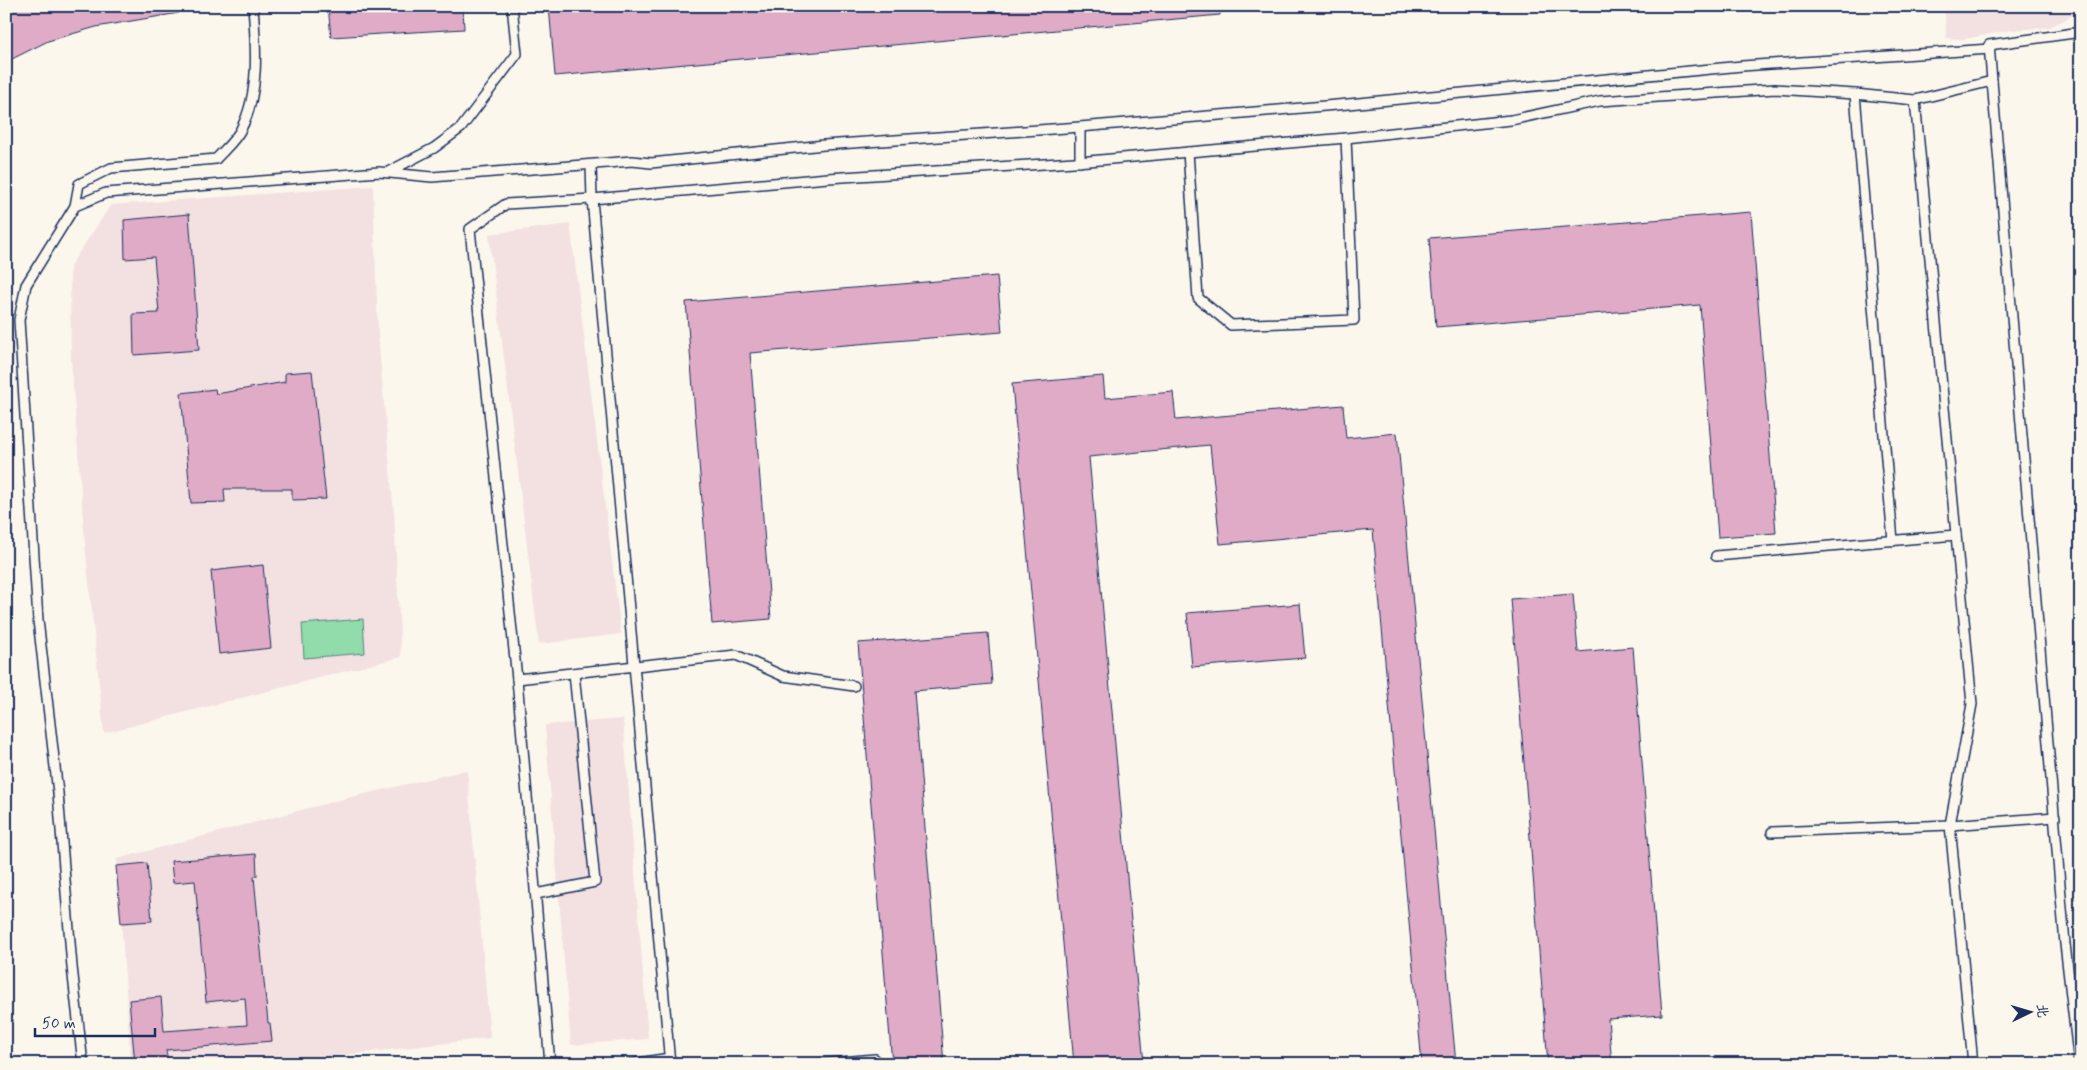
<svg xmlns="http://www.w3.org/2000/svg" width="2087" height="1070" font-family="Mynerve,'LXGW WenKai TC',sans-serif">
<rect width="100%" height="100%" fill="#fbf7ec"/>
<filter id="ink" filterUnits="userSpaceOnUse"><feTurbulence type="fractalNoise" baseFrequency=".02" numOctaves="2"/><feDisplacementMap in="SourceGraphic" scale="10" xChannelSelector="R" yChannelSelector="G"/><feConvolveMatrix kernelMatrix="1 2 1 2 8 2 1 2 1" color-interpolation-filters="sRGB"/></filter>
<g filter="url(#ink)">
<g fill="#f3e0e1">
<polygon points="1945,6 2081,6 2081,11 2050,27 2012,30 1964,39 1946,38"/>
<polygon points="373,186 378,336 394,514 401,657 104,733 85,543 71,359 70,266 111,205"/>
<polygon points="570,224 621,634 539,644 489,234"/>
<polygon points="623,719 648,1039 571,1045 545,725"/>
<polygon points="467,770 490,1038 267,1064 131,1064 117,859 339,800"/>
</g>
<polygon fill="#92dbaa" stroke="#568584" points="363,619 365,653 304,658 302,624"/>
<g fill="#dfabc6" stroke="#1b2f5e">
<polygon points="6,6 178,6 179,13 96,27 48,41 6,62"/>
<polygon points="328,6 463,6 464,29 331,37"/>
<polygon points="549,6 1220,6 1220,15 555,76"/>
<polygon points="1751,212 1776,533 1718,537 1700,305 1436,327 1429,238"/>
<polygon points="189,214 199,350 134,355 133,314 159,313 154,257 125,259 124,220"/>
<polygon points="997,276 1002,332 750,353 771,619 712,624 686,302"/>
<polygon points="312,371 326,499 292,500 292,489 224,489 225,502 191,503 181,393 215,389 216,394 285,382 285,373"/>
<polygon points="1103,376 1105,398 1173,392 1176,420 1343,405 1346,438 1397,433 1456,1064 1422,1064 1373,530 1220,544 1210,445 1089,457 1144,1064 1074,1064 1012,384"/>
<polygon points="263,565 271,648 219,654 211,571"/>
<polygon points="1573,594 1578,652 1633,647 1662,1015 1608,1019 1612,1064 1548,1064 1511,599"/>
<polygon points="1300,604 1305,658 1192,667 1187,613"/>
<polygon points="988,633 992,684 914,691 944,1064 892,1064 858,643"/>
<polygon points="256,854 257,876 254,877 268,1023 270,1023 272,1041 166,1050 168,1061 135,1064 129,1000 161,997 164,1031 247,1025 245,998 206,1002 195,881 173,883 171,861"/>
<polygon points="147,863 152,921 121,923 116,866"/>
</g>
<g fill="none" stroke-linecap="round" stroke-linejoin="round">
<defs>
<g id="lane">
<polyline points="1855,94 1893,541"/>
<polyline points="1188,152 1198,298 1231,325 1354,320 1346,138"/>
<polyline points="1080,162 1080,127"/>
<polyline points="591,165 592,199 670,1064"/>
<polyline points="390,171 434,148 461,128 517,54 512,6"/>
<path d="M75,206L79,184L111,168L216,159C224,150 236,140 241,129C260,93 256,46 253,6"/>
<polyline points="1716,556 1956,535"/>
<polyline points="517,679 736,655 783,676 854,686"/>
<polyline points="1772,832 1950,825 2055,817"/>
<polyline points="536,894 595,882 574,673"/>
<polyline points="83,1064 72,967 58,793 38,620 19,320 26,285 75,206 106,193 379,172 432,177 632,161 651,163 824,145 1080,127 1348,104 1742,66 1990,49"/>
<polyline points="550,1064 517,679 470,229 506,204 592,199 828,178 1089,161 1346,138 1511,120 1600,101 1775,89 1855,94 1915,100"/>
<polyline points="631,1064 670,1058"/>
<polyline points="818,1064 875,1059"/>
<polyline points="1973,1064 1950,825 1972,704 1915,100 1992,81"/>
<polyline points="2079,1064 2065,944 1989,45 2081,32"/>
</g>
</defs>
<use href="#lane" stroke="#1b2f5e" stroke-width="12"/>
<use href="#lane" stroke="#fbf7ec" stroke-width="9"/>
</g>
</g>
<rect width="2087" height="1070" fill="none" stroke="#fbf7ec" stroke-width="25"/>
<rect x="12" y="12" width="2062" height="1045" fill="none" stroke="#1b2f5e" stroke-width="2" filter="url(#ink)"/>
<g transform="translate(2030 1012) rotate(85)" stroke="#fbf7ec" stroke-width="4" paint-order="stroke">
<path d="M0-4L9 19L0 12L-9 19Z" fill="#1b2f5e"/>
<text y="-8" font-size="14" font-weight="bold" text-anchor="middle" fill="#1b2f5e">北</text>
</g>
<path d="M35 1028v8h120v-8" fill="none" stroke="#1b2f5e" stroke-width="2.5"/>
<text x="42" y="1028" font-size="15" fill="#1b2f5e" stroke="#fbf7ec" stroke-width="4" paint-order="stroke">50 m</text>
</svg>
